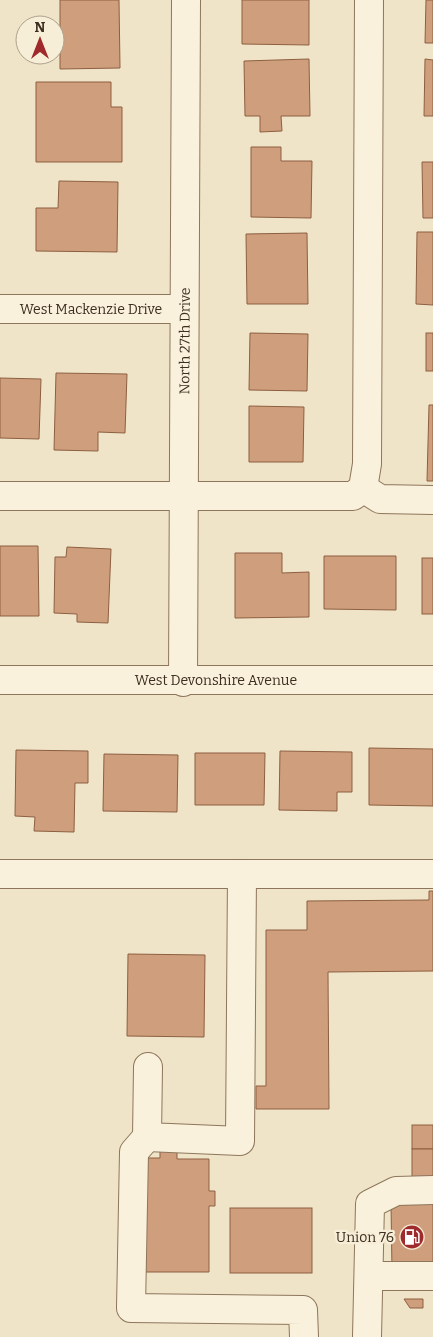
<svg xmlns="http://www.w3.org/2000/svg" width="433" height="1337" font-family="Bitter,serif">
<rect width="100%" height="100%" fill="#f0e4c8"/>
<g fill="#cf9f7d" stroke="#8d5f41">
<polygon points="60,0 119,0 120,68 60,69"/>
<polygon points="242,0 309,0 309,45 242,44"/>
<polygon points="426,0 433,0 433,43 425,43"/>
<polygon points="309,59 310,116 281,116 282,131 260,132 260,116 245,116 244,61"/>
<polygon points="425,59 433,60 433,116 424,116"/>
<polygon points="36,82 111,82 111,107 122,107 122,162 36,162"/>
<polygon points="251,147 281,147 281,161 312,161 311,218 251,217"/>
<polygon points="422,162 433,162 433,218 423,218"/>
<polygon points="59,181 118,182 117,252 36,251 36,208 58,208"/>
<polygon points="417,232 433,232 433,305 416,304"/>
<polygon points="307,233 308,304 247,304 246,234"/>
<polygon points="250,333 308,334 307,391 249,390"/>
<rect x="426" y="333" width="7" height="38"/>
<polygon points="56,373 127,374 125,433 98,432 98,451 54,450"/>
<polygon points="0,378 41,379 39,439 0,438"/>
<polygon points="429,405 433,405 433,481 427,481"/>
<polygon points="249,406 304,407 303,462 249,462"/>
<polygon points="0,546 38,546 39,616 0,616"/>
<polygon points="67,547 111,549 108,623 77,622 77,614 54,613 55,557 66,557"/>
<polygon points="235,553 282,553 282,573 309,572 309,617 235,618"/>
<polygon points="324,556 396,556 396,610 324,609"/>
<rect x="422" y="558" width="11" height="56"/>
<polygon points="369,748 433,749 433,806 369,805"/>
<polygon points="16,750 88,751 88,783 75,783 74,832 34,831 35,817 15,816"/>
<polygon points="280,751 352,752 352,792 337,792 337,811 279,810"/>
<polygon points="195,753 265,753 264,805 195,805"/>
<polygon points="104,754 178,755 177,812 103,811"/>
<polygon points="429,891 433,891 433,971 328,972 329,1109 256,1109 256,1086 266,1086 266,930 307,930 307,901 429,900"/>
<polygon points="128,954 205,955 204,1037 127,1036"/>
<rect x="412" y="1125" width="21" height="24"/>
<polygon points="160,1149 177,1149 177,1159 209,1159 209,1191 215,1191 215,1206 209,1206 209,1272 144,1272 144,1158 160,1158"/>
<rect x="412" y="1149" width="21" height="30"/>
<polygon points="433,1203 433,1270 392,1271 391,1204"/>
<rect x="230" y="1208" width="82" height="65"/>
<polygon points="404,1299 423,1299 423,1308 410,1308"/>
</g>
<g fill="none" stroke-linecap="round" stroke-linejoin="round">
<defs>
<g id="minor">
<path id="s1" d="M0,309H183"/>
<polyline points="363,488 380,499 433,500"/>
<polyline points="0,496 353,496 363,488 367,464 369,0"/>
<path id="s2" d="M0,680H433"/>
<path id="s3" d="M183,682L186,0"/>
<polyline points="0,874 433,874"/>
<polyline points="148,1067 147,1137 240,1141 242,874"/>
<polyline points="147,1137 134,1152 131,1308 303,1310 304,1337"/>
<polyline points="369,1276 433,1276"/>
<polyline points="367,1337 370,1204 396,1191 433,1190"/>
</g>
</defs>
<use href="#minor" stroke="#8d765c" stroke-width="30"/>
<use href="#minor" stroke="#faf1dc" stroke-width="28"/>
</g>
<defs>
<symbol id="fuel-disc" viewBox="-11 -11 22 22"><circle r="9.5" fill="#9e2a2b" stroke="#f7eed8"/><path d="M-5.5-6h7V0h2V4h1.3V-2.5L3-4.5l.8-.8L6-3V5H2.5V1h-1V6h-7ZM-4.2-4.7v3.2H.2V-4.7Z" fill="#fff"/></symbol>
</defs>
<g fill-rule="evenodd">
<use href="#fuel-disc" x="398" y="1223" width="28" height="28"/>
</g>
<g text-anchor="middle" stroke-width="4.5" stroke-linejoin="round" paint-order="stroke">
<g font-size="14" fill="#3d2e20" stroke="#f7eed8">
<text dy="5" stroke="none"><textPath href="#s1" startOffset="91">West Mackenzie Drive</textPath></text>
<text dy="5" stroke="none"><textPath href="#s3" startOffset="341">North 27th Drive</textPath></text>
<text dy="5" stroke="none"><textPath href="#s2" startOffset="216">West Devonshire Avenue</textPath></text>
</g>
<g font-size="14" fill="#3d2e20" stroke="#f7eed8" text-anchor="end">
<text x="394" y="1242">Union 76</text>
</g>
</g>
<g transform="translate(40 40)"><circle r="24" fill="#f7eed8" stroke="#ada18e"/>
<path d="M0-4L9 19L0 12L-9 19Z" fill="#9e2a2b"/>
<text y="-8" font-size="14" font-weight="bold" text-anchor="middle" fill="#3d2e20">N</text>
</g>
</svg>
